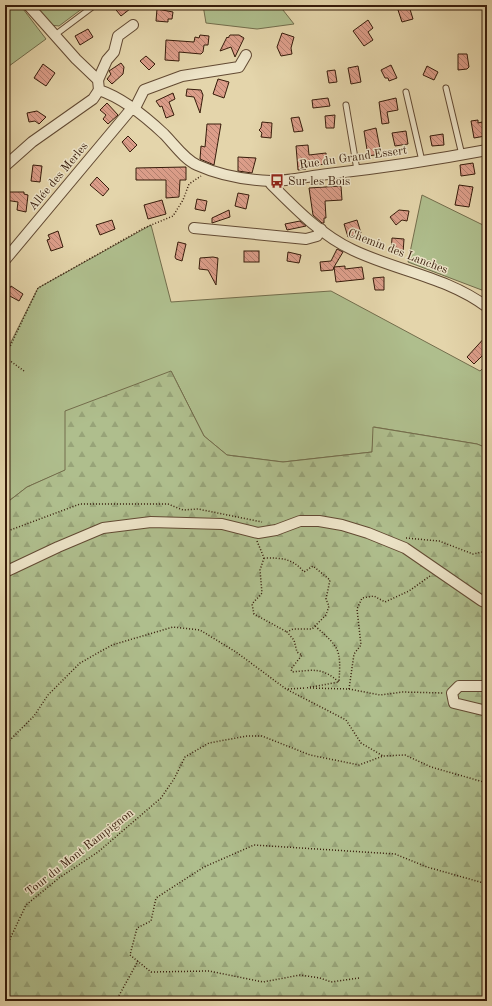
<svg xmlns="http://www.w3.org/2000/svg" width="492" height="1006" font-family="'Old Standard TT',serif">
<defs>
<pattern id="forest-firs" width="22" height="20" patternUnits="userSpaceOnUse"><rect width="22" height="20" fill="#afbe8d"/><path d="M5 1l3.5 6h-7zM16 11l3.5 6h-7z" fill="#97a378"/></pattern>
<pattern id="building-back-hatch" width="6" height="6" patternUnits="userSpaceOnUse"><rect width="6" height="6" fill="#dc9e8a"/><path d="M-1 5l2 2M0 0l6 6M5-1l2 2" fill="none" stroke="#b3806f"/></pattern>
</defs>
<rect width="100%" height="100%" fill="#e4d5ab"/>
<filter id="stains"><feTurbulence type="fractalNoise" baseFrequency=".005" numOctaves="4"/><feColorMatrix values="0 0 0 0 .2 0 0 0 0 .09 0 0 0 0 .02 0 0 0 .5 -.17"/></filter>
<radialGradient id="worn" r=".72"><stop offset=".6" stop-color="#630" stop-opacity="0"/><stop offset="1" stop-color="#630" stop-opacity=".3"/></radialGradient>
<g fill="#afbe8d" stroke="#736d4c">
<polygon points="5,5 20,5 46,39 5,69"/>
<polygon points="33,5 87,5 59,26 50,25"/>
<polygon points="203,5 279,5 294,24 257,29 206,23"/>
<polygon points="422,195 487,227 487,292 408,262"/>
<polygon points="151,225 171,302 331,291 480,371 487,364 487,448 477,444 374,427 372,452 283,462 227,455 204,436 171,371 66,470 27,487 5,504 5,354 38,288"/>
</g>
<polygon fill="url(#forest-firs)" stroke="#736d4c" points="171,371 204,436 227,455 283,462 372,452 373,427 477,444 487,448 487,1001 5,1001 5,504 27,487 65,470 65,411"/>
<g fill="url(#building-back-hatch)" stroke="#371c0b">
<polygon points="112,5 135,5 121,16"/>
<polygon points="409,6 413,19 402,22 398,10"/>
<polygon points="157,9 173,12 172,19 168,19 168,22 156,21"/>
<polygon points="368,20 373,28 368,32 373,40 364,46 353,31"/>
<polygon points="88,29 93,37 80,45 75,36"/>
<polygon points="282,33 294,37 291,48 292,54 281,56 277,47"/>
<polygon points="200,35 209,36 208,45 204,45 203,52 201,54 179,52 179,61 165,60 166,40 194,42 195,37 199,38"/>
<polygon points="230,35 239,35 244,38 235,57 231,47 220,51 227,37 228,38"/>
<polygon points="458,54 467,54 469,67 467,69 458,70"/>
<polygon points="146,56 155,64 149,70 140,61"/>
<polygon points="121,63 124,67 123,74 112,84 107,79 111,74 109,71"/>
<polygon points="43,64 55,73 46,86 34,78"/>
<polygon points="391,65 397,78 389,81 388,78 385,78 381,70"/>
<polygon points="358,66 361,82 351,84 348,68"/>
<polygon points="427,66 438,72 434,80 423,75"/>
<polygon points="335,70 337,82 329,83 327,71"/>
<polygon points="218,79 229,82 224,98 213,94"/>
<polygon points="187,89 201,90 203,95 200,113 194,97 186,96"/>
<polygon points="173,93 175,99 169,102 174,115 166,118 162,106 160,107 156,101"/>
<polygon points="328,98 330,106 313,108 312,100"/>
<polygon points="396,98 398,110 387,112 389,123 382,124 379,102"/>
<polygon points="107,103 118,115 108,124 103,119 106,115 100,110"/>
<polygon points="37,111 46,117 39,124 35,121 29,122 27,113"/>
<polygon points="335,115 334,128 326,128 325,116"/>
<polygon points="299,117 303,131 294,132 291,118"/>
<polygon points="478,120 478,123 482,122 485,136 474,138 471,121"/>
<polygon points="262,122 272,123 271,138 261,137 262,133 259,130 261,128"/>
<polygon points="207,124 221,124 214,165 200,159 201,146 205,147"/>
<polygon points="376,128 381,154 368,156 364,131"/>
<polygon points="406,131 408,144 395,146 392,133"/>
<polygon points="443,134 444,145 432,146 430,136"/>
<polygon points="128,136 137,145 130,152 122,142"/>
<polygon points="308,145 309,155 326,153 327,164 306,166 306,169 298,170 296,146"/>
<polygon points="238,157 256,158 252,173 238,171"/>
<polygon points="473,163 475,174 461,176 460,165"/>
<polygon points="33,165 42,166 40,182 31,181"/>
<polygon points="186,167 186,180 180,180 179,197 166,198 166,180 136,180 136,168"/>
<polygon points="97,177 109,189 103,196 90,185"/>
<polygon points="459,185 473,187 469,207 455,205"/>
<polygon points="341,186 342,200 325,201 326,218 324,218 324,223 322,223 313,215 309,188"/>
<polygon points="6,192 24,192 24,194 28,195 26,212 17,210 18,202 5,200"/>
<polygon points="238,193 249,195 246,209 235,206"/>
<polygon points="197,199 207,201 205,211 195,209"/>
<polygon points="162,200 166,214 148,219 144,205"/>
<polygon points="229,210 230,217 212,223 212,218"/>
<polygon points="399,210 409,211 407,221 402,220 396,225 390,217"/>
<polygon points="112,220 115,229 100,235 96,225"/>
<polygon points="357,220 361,233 348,237 344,224"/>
<polygon points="300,221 306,226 287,230 285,224"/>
<polygon points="58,231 63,247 51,251 47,240 50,239 48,235"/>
<polygon points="392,238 404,239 403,253 391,252"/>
<polygon points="178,242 186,244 182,261 176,259 175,257"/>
<polygon points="337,249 343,252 334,267 345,266 345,269 362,267 364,279 336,282 334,267 333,270 321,271 320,262 331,261"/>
<rect x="244" y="251" width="15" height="11"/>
<polygon points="288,252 301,255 299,263 287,261"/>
<polygon points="213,257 218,258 216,285 208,270 199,269 200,258"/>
<polygon points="384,277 384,290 375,290 373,278"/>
<polygon points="11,286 23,294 19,301 6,294"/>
<polygon points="487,335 487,351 474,364 467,357"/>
</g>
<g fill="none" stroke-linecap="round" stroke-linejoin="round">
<defs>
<g id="lane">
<polyline points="55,35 95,5"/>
<polyline points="446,88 462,155"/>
<polyline points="406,92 422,161"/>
<polyline points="346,105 357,170"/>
</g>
<g id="street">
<path d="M28,5L76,59L98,80L99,90C123,98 146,117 164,134C174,144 184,159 197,165C219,175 247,180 271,181C290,181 309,176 328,174C381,168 434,160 487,150"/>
<polyline points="98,80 107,60 114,52 118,36 133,25"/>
<polyline points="134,110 144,90 182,76 239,67 246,55"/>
<polyline points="5,166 32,142 93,99 99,90"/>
<path d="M270,181L271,184C296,209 321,235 353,250C397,271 447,277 487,307"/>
<polyline points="194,228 306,239 317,236 321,229"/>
<polyline points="5,260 132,108"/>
<polyline points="5,572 58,547 103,528 151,522 222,524 258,533 276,530 300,521 319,521 342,525 368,533 405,548 482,601 487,602"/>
<polyline points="487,686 459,686 452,693 454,703 487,711"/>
</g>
</defs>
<use href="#lane" stroke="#624a33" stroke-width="7"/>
<use href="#street" stroke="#624a33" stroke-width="12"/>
<g stroke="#371c0b" stroke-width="1.5" stroke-dasharray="1 2" stroke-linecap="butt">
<polyline points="5,15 12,5"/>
<polyline points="24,371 5,357 38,288 144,228 173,216 183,200 189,184 201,176"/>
<polyline points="5,532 80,504 168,504 183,510 198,509 262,522"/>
<polyline points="406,538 439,541 473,554 487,551"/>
<path d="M257,541L264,558C282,558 292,558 304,572L313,566L330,580L326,599L329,606L326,615L312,629H293L287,632L294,640L297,652L302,655L291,669L292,672C313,670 322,667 339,682L306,688"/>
<polyline points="264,558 260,570 262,593 252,604 254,614 287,632"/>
<path d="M315,626C340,648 341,649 339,682"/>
<polyline points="310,688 349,689 380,695 403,692 444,693"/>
<polyline points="288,689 306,688"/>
<polyline points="349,689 354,654 361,645 357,609 362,598 374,596 385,602 409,591 430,576"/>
<polyline points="5,745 34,716 48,695 80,663 112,645 173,627 200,630 236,652 286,689 346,720 361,743 383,756"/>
<polyline points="5,954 9,941 26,905 59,878 98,852 161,798 174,779 185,757 209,743 247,736 262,736 310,755 359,765 383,756 405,755 431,767 487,783"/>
<polyline points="359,978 331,982 320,978 300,975 263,982 209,971 151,972 130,955 137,928 151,921 156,898 204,867 254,845 395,854 427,867 487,884"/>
<polyline points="116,1001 138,961"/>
</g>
<use href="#lane" stroke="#ede4c8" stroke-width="5"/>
<use href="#street" stroke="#ede4c8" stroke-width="10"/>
</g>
<defs>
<symbol id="bus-bare" viewBox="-9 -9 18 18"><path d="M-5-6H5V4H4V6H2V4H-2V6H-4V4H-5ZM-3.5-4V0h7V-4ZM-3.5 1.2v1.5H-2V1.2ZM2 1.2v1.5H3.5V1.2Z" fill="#8f2418" stroke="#ede4c8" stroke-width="2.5" paint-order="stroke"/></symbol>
</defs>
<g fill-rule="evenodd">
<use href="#bus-bare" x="267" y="171" width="20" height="20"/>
</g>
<g text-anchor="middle" stroke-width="3" stroke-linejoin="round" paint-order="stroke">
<g font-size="12" fill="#371c0b" stroke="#ede4c8">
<text transform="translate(353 157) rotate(-8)" y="4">Rue du Grand Essert</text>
<text transform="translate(58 176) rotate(-50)" y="4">Allée des Merles</text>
<text transform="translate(398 251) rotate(21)" y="4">Chemin des Lanches</text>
<text transform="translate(79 852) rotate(-38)" y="4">Tour du Mont Rampignon</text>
</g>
<g font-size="12" fill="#371c0b" stroke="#ede4c8" text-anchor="start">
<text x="288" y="185">Sur les Bois</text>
</g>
</g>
<rect width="492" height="1006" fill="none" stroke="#e4d5ab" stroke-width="20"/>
<rect x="6" y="6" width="480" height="994" fill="none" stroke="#371c0b" stroke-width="2"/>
<rect x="10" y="10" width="472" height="986" fill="none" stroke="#371c0b"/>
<rect width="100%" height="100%" filter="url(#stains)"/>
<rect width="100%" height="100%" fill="url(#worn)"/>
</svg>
